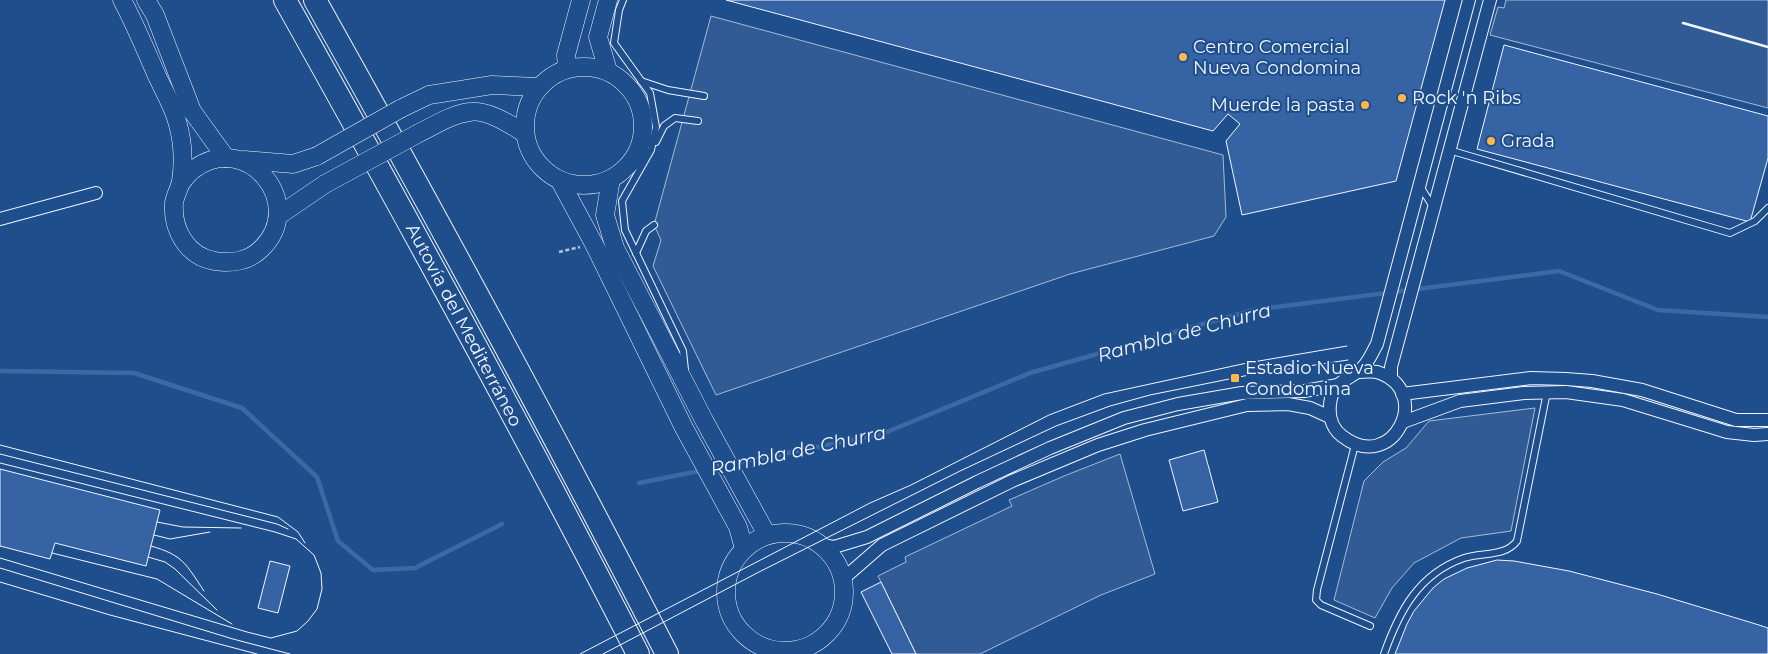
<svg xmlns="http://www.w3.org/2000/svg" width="1768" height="654" font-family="Montserrat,sans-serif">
<rect width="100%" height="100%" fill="#1f4e8c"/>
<g fill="#305b95" stroke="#a8bbd7">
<polygon points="1506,0 1768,0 1768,108 1490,35 1498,7 1504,8"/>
<polygon points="711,16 1223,155 1226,217 1214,236 1070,274 716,395 653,266 661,240 654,225"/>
<polygon points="1535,408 1511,531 1461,538 1414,563 1392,588 1375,618 1334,600 1364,481 1383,462 1406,448 1429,421"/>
<polygon points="1120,454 1155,574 1101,595 980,654 916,654 878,576 906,562 905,557 1012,506 1009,500 1064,476"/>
</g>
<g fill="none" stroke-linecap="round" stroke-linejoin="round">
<g stroke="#3b69a3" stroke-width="4.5">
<polyline points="0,371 134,373 242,408 317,477 338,541 373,570 415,568 502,524"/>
<polyline points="733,464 882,434 1030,373 1253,310 1559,271 1658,310 1768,317"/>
<polyline points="639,483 704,470"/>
</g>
</g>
<g fill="#3563a3" stroke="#f2f6ff">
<polygon points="726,0 1445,0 1396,181 1242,215 1226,141 1240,124 1228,114 1213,131"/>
<polygon points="1504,45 1768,116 1768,158 1750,222 1477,149"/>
<polygon points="1204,450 1218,502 1183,511 1169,460"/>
<polygon points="0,469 160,510 146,566 55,543 50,559 0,546"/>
<polygon points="1497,560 1514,561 1569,571 1657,594 1759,625 1768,628 1768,654 1395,654 1407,624 1414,611 1433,588 1444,579 1467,568"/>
<polygon points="270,561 290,566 278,613 258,608"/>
<polygon points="881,582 916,654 892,654 861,592"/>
</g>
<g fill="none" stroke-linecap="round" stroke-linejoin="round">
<defs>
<g id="lane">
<polyline points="623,0 619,10 614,43 650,93 656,127 651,150 622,201 625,230 683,351 685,370"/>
<polyline points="641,81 668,90 704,96"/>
<polyline points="656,142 664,126 675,118 698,121"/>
<polyline points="1449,150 1730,233 1755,221 1768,208"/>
<polyline points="1420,186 1433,207"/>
<polyline points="636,253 646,231 654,225"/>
<polyline points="1355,445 1317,590 1316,600 1321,605 1370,626"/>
<path d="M1384,654C1399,612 1418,574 1464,558C1482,552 1505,557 1517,541L1547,392"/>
</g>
<g id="street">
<polyline points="0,219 96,193"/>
<path d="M1358,372C1363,372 1371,371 1377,372C1435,390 1393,476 1342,436C1330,427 1328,412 1331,398C1336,379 1352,379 1363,367C1369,361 1373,351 1377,344L1469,0"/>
<polyline points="1391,379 1391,367 1490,0"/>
<polyline points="1402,394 1531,378 1566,379 1592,381 1642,390 1736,420 1768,420"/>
<polyline points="1403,422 1460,401 1524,393 1566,392 1623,400 1727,432 1754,435 1768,434"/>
<polyline points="821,545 834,547 867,537 977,482 1050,448 1124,418 1178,404 1242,393 1304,391 1338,385"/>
<polyline points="843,579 882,545 1012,481 1098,445 1145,430 1247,405 1288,404 1310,408 1330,417"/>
</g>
<g id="secondary">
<path d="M122,0C135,24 146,51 157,76C164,91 173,106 177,121C183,141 184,161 181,181C180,188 175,195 174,203C172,229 187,257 215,261C231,264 249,261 261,249C308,204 247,130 194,169C189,172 185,178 181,183"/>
<polyline points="146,0 155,15 192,111 226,158"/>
<circle cx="584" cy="126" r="59"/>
<polyline points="567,68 566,55 581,0"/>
<polyline points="608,71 598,37 608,0"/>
<polyline points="400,109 429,95 492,85 538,87"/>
<path d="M419,133C435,125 452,114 470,112C487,109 511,125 524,133"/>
<polyline points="244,160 293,164 317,156"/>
<polyline points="611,179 605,215 615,248 705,422 767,535"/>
<polyline points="560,181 594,244 684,428 738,527 744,549"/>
<polyline points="278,216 325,184"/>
<circle cx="785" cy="592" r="59"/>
</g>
<g id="highway">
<path d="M285,0C406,216 525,433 638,654"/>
<path d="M315,0C436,216 554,434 667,654"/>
</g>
</defs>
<use href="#lane" stroke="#f2f6ff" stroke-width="8"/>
<use href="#street" stroke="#f2f6ff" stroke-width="14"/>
<use href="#secondary" stroke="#f2f6ff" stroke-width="19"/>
<use href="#highway" stroke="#f2f6ff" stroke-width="24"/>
<polyline stroke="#b3c4dc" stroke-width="2.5" stroke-dasharray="4 2.5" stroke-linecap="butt" points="559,252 580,247"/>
<use href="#lane" stroke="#1f4e8c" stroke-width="6"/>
<use href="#street" stroke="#1f4e8c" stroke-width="12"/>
<use href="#secondary" stroke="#1f4e8c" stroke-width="18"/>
<use href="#highway" stroke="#1f4e8c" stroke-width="22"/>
<g stroke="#f2f6ff" stroke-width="1">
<polyline points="0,445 278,517 298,532 305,543"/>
<polyline points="0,454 277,524 288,529"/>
<polyline points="0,463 275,532 296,539 314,555 321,573 322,589 317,609 308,621 297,631 271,638 247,632 0,558"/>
<polyline points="157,522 183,527 241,528"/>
<polyline points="154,535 170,539 210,532"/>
<path d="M151,546C183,555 186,564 204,591"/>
<polyline points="52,553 157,579 232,624"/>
<polyline points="148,557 165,562 175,569 217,610"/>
<polyline points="0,568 233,639 290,654"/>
<polyline points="0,582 110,615 257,654"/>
<polyline points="580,654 870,503 911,485 1049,415 1104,394 1247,363 1347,346"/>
<polyline points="603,654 757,573 960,471 1056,426 1110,406 1150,395 1249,375 1348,360"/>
</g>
<defs>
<g id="secondary-bridge">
<polyline points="317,156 400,109"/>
<polyline points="325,184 419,133"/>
</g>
</defs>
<use href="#secondary-bridge" stroke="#f2f6ff" stroke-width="19" stroke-linecap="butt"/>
<use href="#secondary-bridge" stroke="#1f4e8c" stroke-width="18"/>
<polyline stroke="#f2f6ff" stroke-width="2.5" points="1683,23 1768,47"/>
</g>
<g fill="#ffb74d" stroke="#1f4e8c" stroke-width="2">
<circle cx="1183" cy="57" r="5"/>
<circle cx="1402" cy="98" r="5"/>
<circle cx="1365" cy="105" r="5"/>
<circle cx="1491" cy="141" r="5"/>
<rect x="1230" y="373" width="10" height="10" rx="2.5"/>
</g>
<g text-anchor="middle" stroke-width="4" stroke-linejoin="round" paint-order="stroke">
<g font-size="18" fill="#f2f6ff" stroke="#1f4e8c" text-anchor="start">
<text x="1193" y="53">Centro Comercial<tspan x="1193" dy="21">Nueva Condomina</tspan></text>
<text x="1412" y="104">Rock 'n Ribs</text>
<text x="1355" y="111" text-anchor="end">Muerde la pasta</text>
<text x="1501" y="147">Grada</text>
<text x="1245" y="374">Estadio Nueva<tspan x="1245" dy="21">Condomina</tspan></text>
</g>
<g font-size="18" fill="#f2f6ff" stroke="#1f4e8c">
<text transform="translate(464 325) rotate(62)" y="6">Autovía del Mediterráneo</text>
</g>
<g font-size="19" font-style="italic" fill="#f2f6ff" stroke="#1f4e8c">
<text transform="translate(1184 332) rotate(-15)" y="7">Rambla de Churra</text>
<text transform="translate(798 450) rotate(-12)" y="7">Rambla de Churra</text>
</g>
</g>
</svg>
